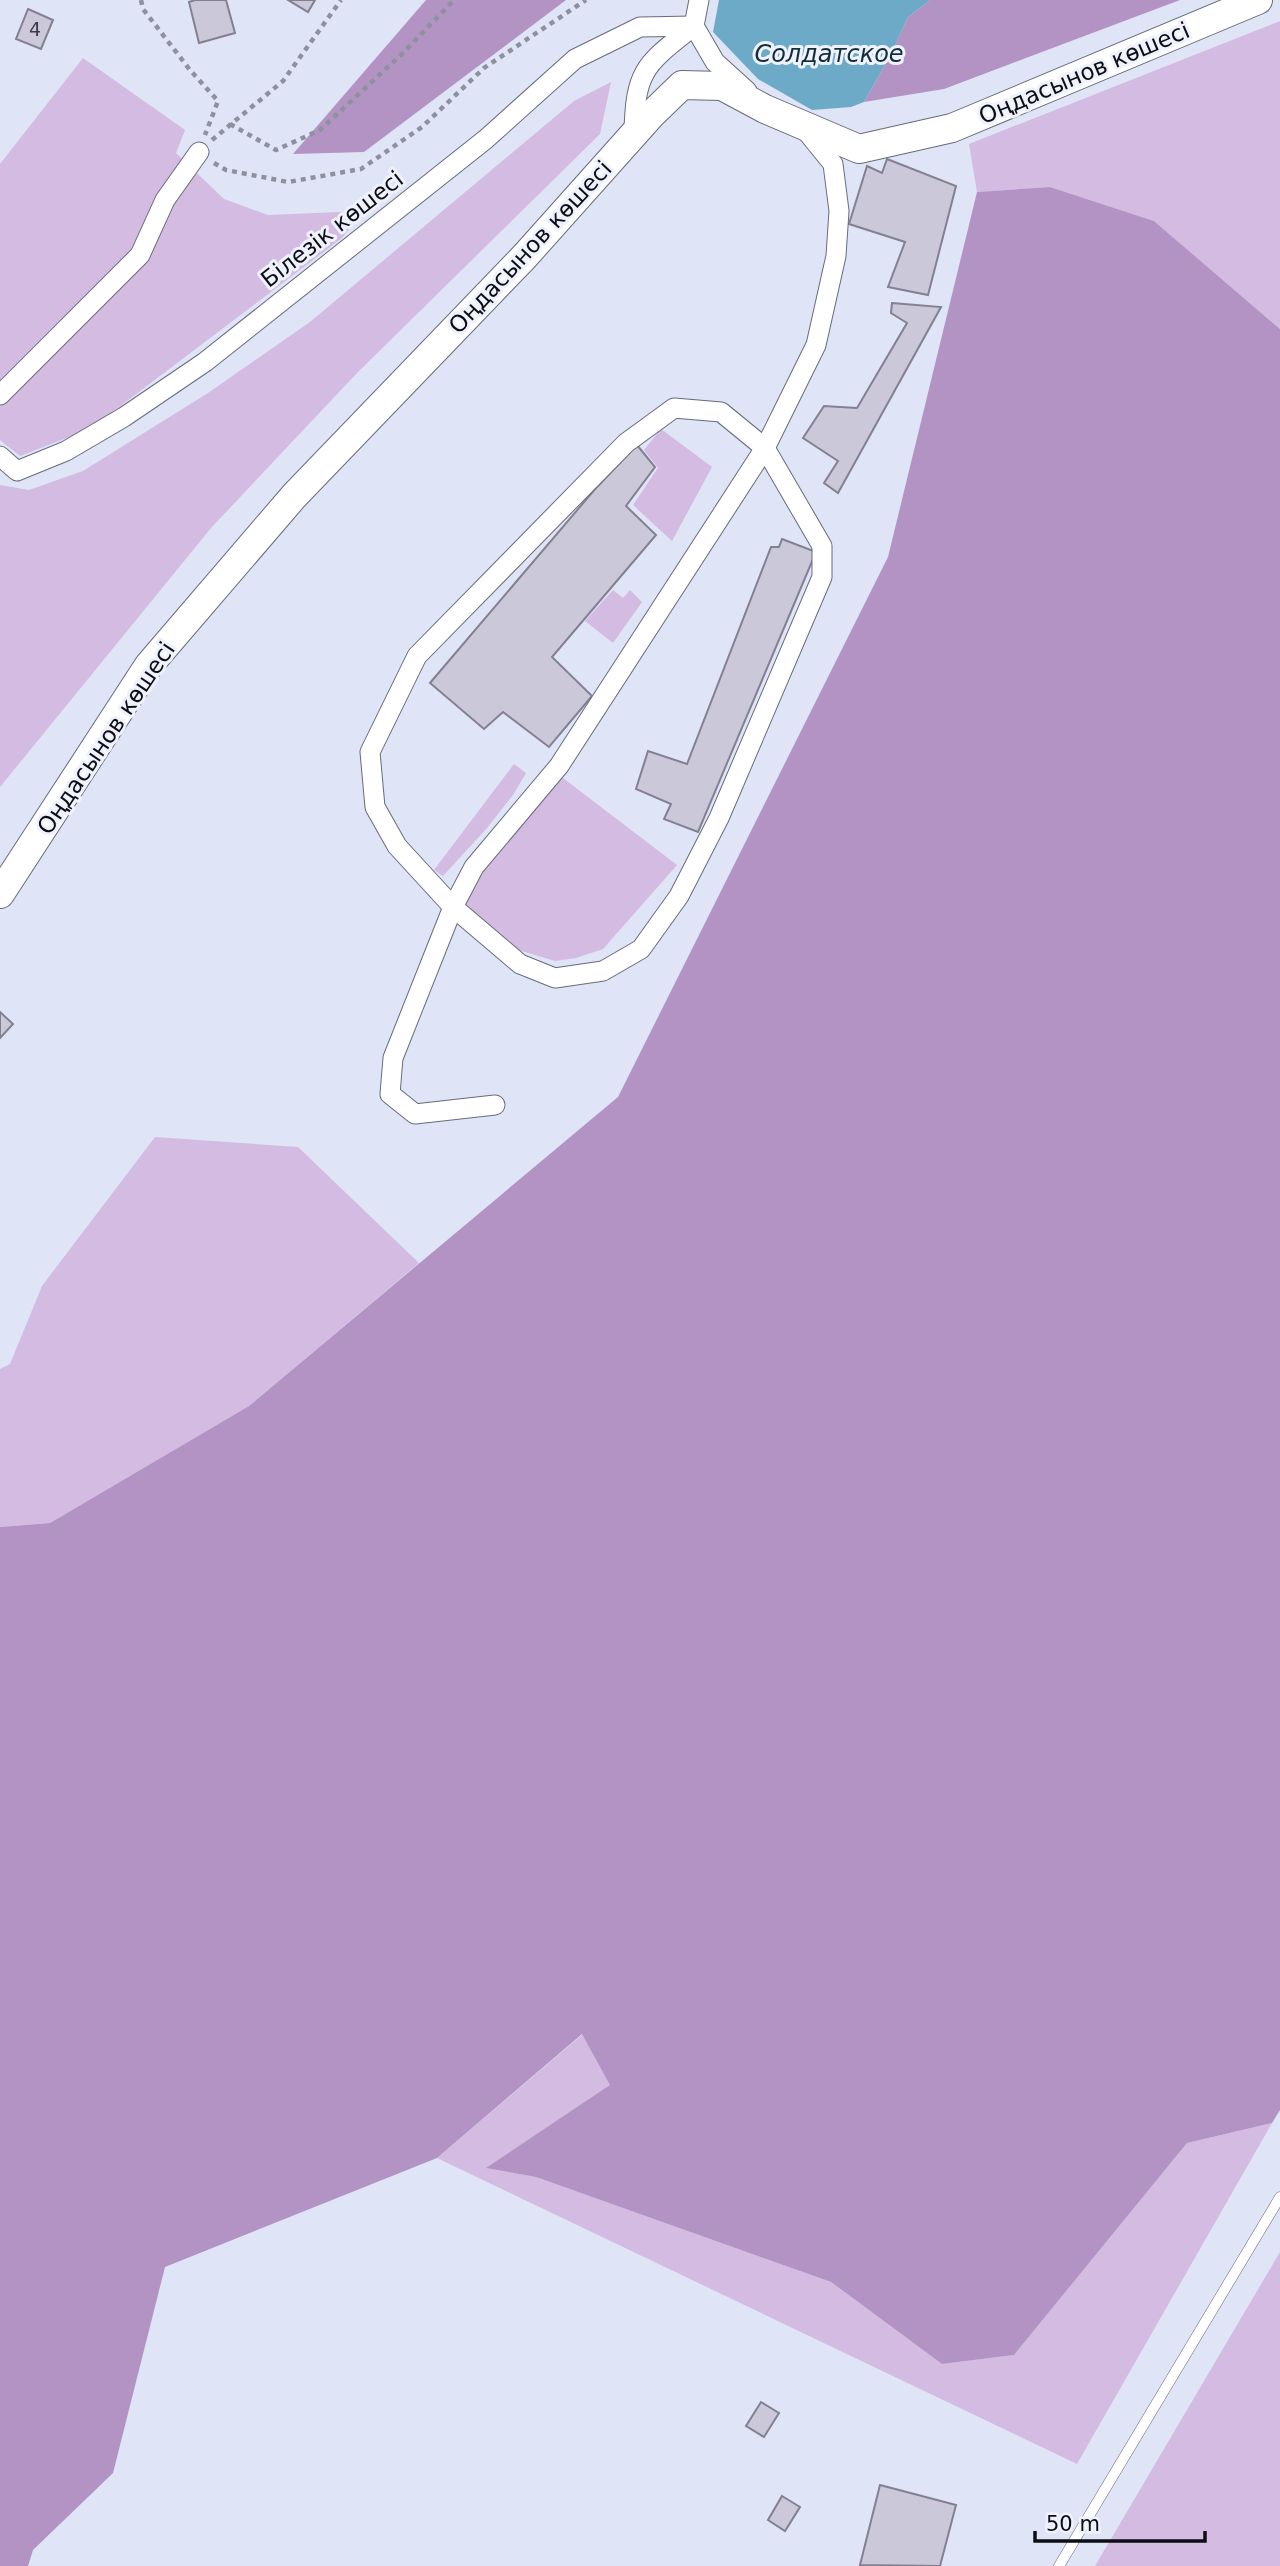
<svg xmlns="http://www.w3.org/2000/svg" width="1280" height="2566" font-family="'DejaVu Sans',sans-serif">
<rect width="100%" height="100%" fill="#dfe4f6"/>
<g fill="#d4bbe1">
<polygon points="1280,21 1280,329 1154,221 1050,187 977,192 969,144"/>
<polygon points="83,58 185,130 176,153 224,199 268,215 363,211 342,238 90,429 20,456 0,440 0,164"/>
<polygon points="611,82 600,134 357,373 211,528 0,787 0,485 29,490 83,471 208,393 310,322 574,101"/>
<polygon points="661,429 712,467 672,541 633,505 658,468 644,450"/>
<polygon points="613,590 623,598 630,590 642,602 613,643 585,621"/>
<polygon points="514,764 526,773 513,795 487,828 443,876 434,870"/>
<polygon points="559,775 677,865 603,949 576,958 555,961 515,949 462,901 489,861"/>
<polygon points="155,1137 298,1147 419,1263 249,1406 50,1523 0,1527 0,1369 10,1364 42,1286"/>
<polygon points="583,2034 611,2085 487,2168 536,2177 831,2282 942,2364 1014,2355 1187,2143 1272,2123 1077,2464 437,2158"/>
<polygon points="1280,2252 1280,2566 1095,2566"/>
</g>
<g fill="#b393c3">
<polygon points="426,0 566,0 364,152 293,154"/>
<polygon points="930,0 1180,0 944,89 864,102 890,56 908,17"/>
<polygon points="1050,187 1154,221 1280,329 1280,2110 1272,2123 1187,2143 1014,2355 942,2364 831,2282 536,2177 486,2168 610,2085 582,2034 437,2158 165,2267 113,2473 33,2550 28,2566 0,2566 0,1527 50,1523 249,1406 618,1097 888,557 977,192"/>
</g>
<polygon fill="#6daac8" points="719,0 930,0 908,17 890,56 864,102 851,107 812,110 758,79 713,32"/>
<g fill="#cbc8da" stroke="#838091" stroke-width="2">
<polygon points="195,0 226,0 235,33 199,43 189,2"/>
<polygon points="288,0 315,0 308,12"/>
<polygon points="28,9 53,20 41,49 16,39"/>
<polygon points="887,159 956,186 928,295 888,287 905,242 849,224 867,166 882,173"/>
<polygon points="892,303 941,307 838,493 824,483 838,461 803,438 824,406 857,408 907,323 891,313"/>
<polygon points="637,445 655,467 626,506 656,535 552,657 592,696 549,747 503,712 484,729 430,683 596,488"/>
<polygon points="782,539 816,552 698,832 664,819 671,804 636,789 648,751 687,764 771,547 779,547"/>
<polygon points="0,1012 13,1024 0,1038"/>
<polygon points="761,2402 779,2413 764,2437 746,2426"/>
<polygon points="880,2485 956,2505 940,2566 860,2565"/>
<polygon points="782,2496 800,2507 785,2531 768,2520"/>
</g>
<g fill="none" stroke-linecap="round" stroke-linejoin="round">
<defs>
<polyline id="lane" points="1059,2566 1280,2197"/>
<g id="street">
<polyline points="699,0 694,26 715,62 747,91"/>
<path d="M634,134C635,69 646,64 694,26"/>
<polyline points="0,395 140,255 165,200 199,152"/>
<polygon points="674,408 721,412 765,448 822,546 822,577 719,818 679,896 641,949 603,971 555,978 520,964 453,907 397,846 375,807 370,752 417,656 626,443"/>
<polyline points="0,456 17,471 66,451 124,417 205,362 486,139 575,59 640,27 694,26"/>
<polyline points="495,1105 415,1114 390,1094 393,1058 453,907 474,867 559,766 765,448 816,345 836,256 839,211 833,164 803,127"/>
</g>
<polyline id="secondary" points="0,894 149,665 294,496 525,256 651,115 682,85 722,86 765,109 859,149 952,128 1258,0"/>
</defs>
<use href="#lane" stroke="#676c7c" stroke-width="11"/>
<use href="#street" stroke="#676c7c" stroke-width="21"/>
<use href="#secondary" stroke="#676c7c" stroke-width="30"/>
<g stroke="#8d919e" stroke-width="4.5" stroke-dasharray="5 5" stroke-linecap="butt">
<polyline points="141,0 143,9 190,70 218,101 205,135"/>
<polyline points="230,124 276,150 320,130 402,54 454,0"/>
<polyline points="212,140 283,81 341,0"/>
<polyline points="214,163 226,170 288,182 361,169 422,127 484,68 586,0"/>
</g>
<use href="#lane" stroke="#fff" stroke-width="10"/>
<use href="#street" stroke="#fff" stroke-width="19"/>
<use href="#secondary" stroke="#fff" stroke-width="28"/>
</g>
<g text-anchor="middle" stroke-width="6" stroke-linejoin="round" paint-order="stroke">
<g font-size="19" fill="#3c3c46">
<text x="35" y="36">4</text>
</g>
<g font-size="23" fill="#0d0e14" stroke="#eff2fd">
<text transform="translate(1084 73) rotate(-23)" y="8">Оңдасынов көшесі</text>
<text transform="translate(332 229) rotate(-38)" y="8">Білезік көшесі</text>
<text transform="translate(530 247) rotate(-47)" y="8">Оңдасынов көшесі</text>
<text transform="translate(106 738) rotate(-56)" y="8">Оңдасынов көшесі</text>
</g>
<g font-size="24" font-style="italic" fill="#112e3c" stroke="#eff2fd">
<text x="829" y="62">Солдатское</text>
</g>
</g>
<path d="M1035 2531v10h170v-10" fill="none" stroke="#0d0e14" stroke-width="3.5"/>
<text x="1046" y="2531" font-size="21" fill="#0d0e14" stroke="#eff2fd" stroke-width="5" paint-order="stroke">50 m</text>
</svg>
